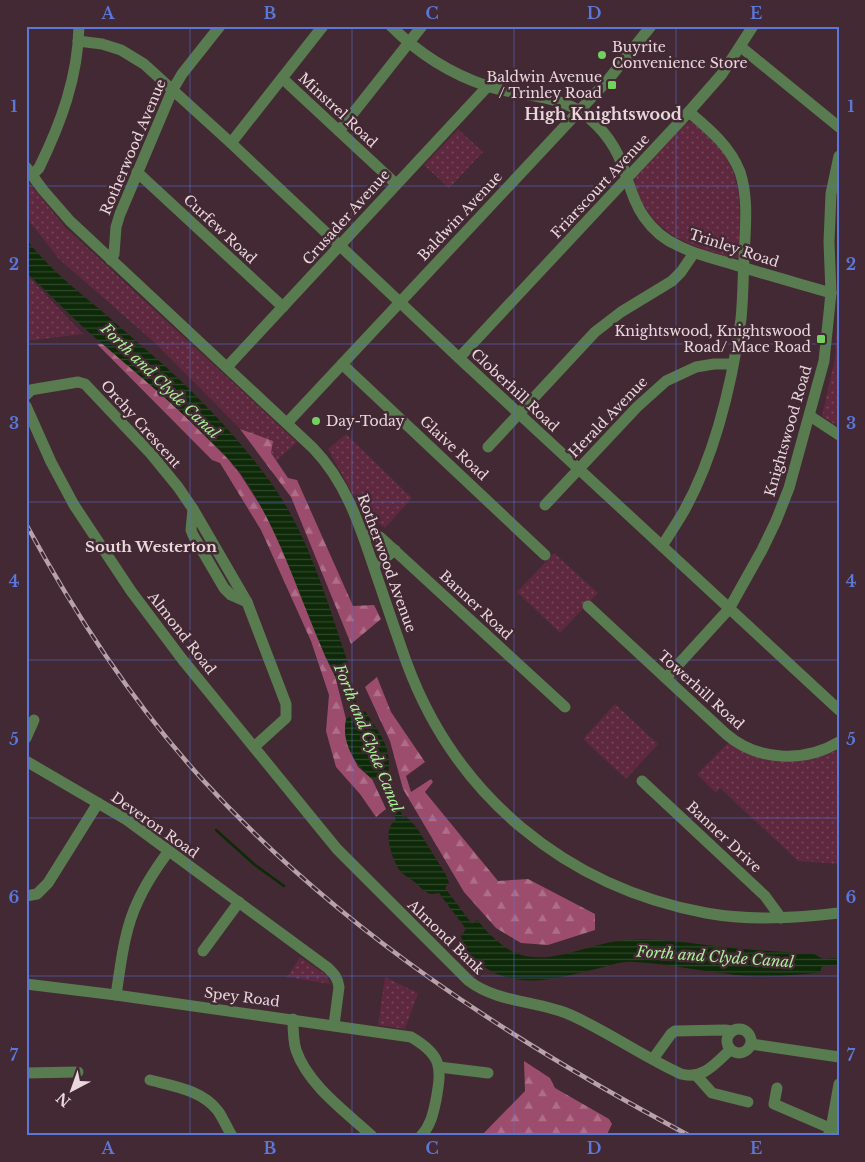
<svg xmlns="http://www.w3.org/2000/svg" width="865" height="1162" font-family="'Libre Baskerville',serif">
<defs>
<pattern id="grass-dots" width="8" height="8" patternUnits="userSpaceOnUse" patternTransform="scale(1.25)"><rect width="8" height="8" fill="#5e283f"/><path d="M2 2h.1M6 6h.1" fill="none" stroke="#75465a" stroke-width="1.8" stroke-linecap="round"/></pattern>
<pattern id="forest-firs" width="22" height="20" patternUnits="userSpaceOnUse" patternTransform="scale(1.25)"><rect width="22" height="20" fill="#9c4d6d"/><path d="M5 1l3.5 6h-7zM16 11l3.5 6h-7z" fill="#ae6e88"/></pattern>
<pattern id="water-rules" width="6" height="5" patternUnits="userSpaceOnUse" patternTransform="scale(1.25)"><rect width="6" height="5" fill="#0d2907"/><path d="M0 2.5h6" fill="none" stroke="#30472b"/></pattern>
</defs>
<rect width="100%" height="100%" fill="#432933"/>
<g fill="url(#grass-dots)">
<path d="M690,122L694,124C702,130 711,137 717,144C745,176 740,218 738,256L736,258C727,258 718,254 709,251C678,241 655,229 640,198C636,190 632,185 636,176L685,124Z"/>
<polygon points="458,129 483,152 449,188 424,165"/>
<polygon points="26,179 65,227 297,442 274,463 154,342 59,259 26,217"/>
<polygon points="26,274 83,334 26,341"/>
<polygon points="839,283 839,427 822,416 835,358"/>
<polygon points="346,434 412,498 385,528 362,511 328,449"/>
<polygon points="554,553 598,593 560,633 517,592"/>
<polygon points="615,704 658,744 626,779 583,739"/>
<polygon points="729,742 785,762 813,759 839,750 839,864 798,861 720,788 716,793 697,774"/>
<polygon points="300,957 326,975 330,984 287,977"/>
<polygon points="385,977 418,993 405,1029 378,1025"/>
</g>
<g fill="url(#forest-firs)">
<polygon points="97,344 104,344 173,404 227,458 240,474 270,521 284,553 325,656 335,676 346,719 345,734 353,757 358,767 372,779 386,809 376,817 360,794 336,767 326,731 329,695 311,641 261,530 220,463 212,460"/>
<polygon points="240,429 273,441 271,453 288,478 297,480 353,606 374,605 381,619 351,644 291,497"/>
<polygon points="377,677 391,712 425,762 406,776 411,792 431,779 433,782 425,792 498,881 528,879 595,914 595,930 548,945 521,943 496,928 464,892 403,789 390,741 365,687"/>
<polygon points="524,1061 550,1078 555,1088 609,1119 612,1124 606,1136 481,1136 525,1091"/>
</g>
<path fill="url(#water-rules)" d="M26,239C47,266 71,286 97,307C120,327 143,347 166,367C209,407 260,460 289,511C315,558 330,610 347,660L348,667L344,671L361,713L365,711C378,731 393,748 388,773L385,775L403,817L406,816L417,828L446,875L449,883L445,888L472,924L477,920C489,934 505,952 525,956C560,963 594,941 629,940C658,938 687,943 716,946C748,950 781,952 814,954L823,959L839,958V966H823L821,968V972L816,973C793,975 770,977 747,976C709,973 672,964 634,962C623,961 611,965 600,968C561,977 519,992 483,966C473,958 464,949 461,936L466,929L439,893C437,893 434,894 432,894C426,894 420,887 416,883C411,879 405,876 400,871C392,859 381,829 396,820L378,779H372C355,764 341,744 346,719L354,715L340,678L338,676H335C301,608 285,538 241,474C227,455 208,439 191,422C157,389 119,359 83,327C64,309 45,290 26,272Z"/>
<g fill="none" stroke-linecap="round" stroke-linejoin="round">
<polyline stroke="#0d2907" stroke-width="2.5" points="216,830 255,865 284,886"/>
<g stroke="#587b50" stroke-width="11">
<path d="M391,26C418,53 451,74 487,86C517,96 550,94 578,110C597,122 613,141 621,162C629,181 632,200 644,217C653,230 665,240 679,246C694,254 712,258 729,263C763,274 797,283 831,293"/>
<polyline points="78,41 102,44 121,50 144,64 231,143 459,358 839,710"/>
<polyline points="741,47 839,127"/>
<polyline points="282,78 396,184"/>
<polyline points="339,131 422,26"/>
<polyline points="231,143 323,26"/>
<path d="M26,167L43,190L70,221L313,448C345,481 359,523 373,565C384,597 395,630 406,661C455,796 566,887 706,913C750,921 795,918 839,913"/>
<polyline points="137,172 283,307"/>
<path d="M32,175L39,168C61,123 78,77 79,26"/>
<polyline points="111,260 114,254 116,227 120,214 172,91 182,74 220,26"/>
<polyline points="459,358 686,115 722,74 753,26"/>
<polyline points="342,364 545,555"/>
<polyline points="227,367 487,87"/>
<polyline points="26,395 31,390 36,389 78,382 85,384 151,454 178,487 193,509 247,602 286,704 286,718 254,747"/>
<path d="M26,406L51,462L74,505L131,591L182,659L337,849L469,981C499,1004 540,1000 573,1016C610,1033 644,1057 681,1074C703,1080 716,1063 730,1050"/>
<polyline points="810,416 839,435"/>
<polyline points="287,423 608,80 651,26"/>
<polyline points="488,447 595,332 621,312 672,281 681,272 694,253"/>
<polyline points="545,505 637,407 666,381 696,367 714,364 733,364"/>
<polyline points="193,509 191,530 193,535 224,588 231,595 247,602"/>
<polyline points="363,535 380,537 565,707"/>
<path d="M662,546C669,535 677,523 684,511C715,455 732,383 741,319C743,299 743,279 744,258C745,230 749,199 740,172C730,146 709,129 689,112"/>
<polyline points="380,562 395,550"/>
<path d="M588,606L726,734C757,761 804,763 839,742"/>
<polyline points="666,678 729,609 762,550 776,521 789,488 824,361 831,293 829,242 831,194 839,156"/>
<polyline points="26,738 34,720"/>
<path d="M26,761L127,820L328,968C334,974 338,978 339,987L334,1025"/>
<polyline points="642,781 765,896 781,918"/>
<polyline points="26,896 37,894 48,883 98,803"/>
<polyline points="203,951 239,902"/>
<path d="M26,984L116,995L411,1037C442,1055 442,1067 436,1100C433,1114 431,1125 421,1136"/>
<path d="M116,995C121,963 124,930 138,901C146,883 157,867 168,852"/>
<path d="M293,1019C293,1029 293,1040 296,1050C308,1085 345,1111 372,1136"/>
<circle cx="739" cy="1041" r="12"/>
<polyline points="751,1044 839,1057"/>
<polyline points="653,1059 671,1034 675,1031 725,1030 732,1031"/>
<polyline points="439,1067 488,1073"/>
<polyline points="26,1073 78,1072"/>
<polyline points="696,1075 712,1093 748,1102"/>
<path d="M150,1080C173,1086 202,1090 218,1111C223,1118 227,1128 232,1136"/>
<polyline points="777,1088 774,1104 839,1132"/>
<polyline points="828,1136 831,1129 839,1084"/>
</g>
<defs>
<path id="rail" d="M26,524C75,614 132,702 201,778C339,930 510,1040 690,1136"/>
</defs>
<use href="#rail" stroke="#b7a2a9" stroke-width="4.5"/>
<use href="#rail" stroke="#432933" stroke-width="2.5" stroke-dasharray="8" stroke-linecap="butt"/>
</g>
<path fill="none" stroke="#5a77d9" stroke-width="1" stroke-opacity="0.55" d="M190,26V1136M352,26V1136M514,26V1136M676,26V1136M26,186H839M26,344H839M26,502H839M26,660H839M26,818H839M26,976H839"/>
<g fill="#73d25d" stroke="#432933" stroke-width="2">
<circle cx="602" cy="55" r="5"/>
<rect x="607" y="80" width="10" height="10" rx="2.5"/>
<rect x="816" y="334" width="10" height="10" rx="2.5"/>
<circle cx="316" cy="421" r="5"/>
</g>
<g text-anchor="middle" stroke-width="5" stroke-linejoin="round" paint-order="stroke">
<g font-size="14" fill="#e9d7dc" stroke="#432933" text-anchor="start">
<text x="612" y="52">Buyrite<tspan x="612" dy="16">Convenience Store</tspan></text>
<text x="602" y="82" text-anchor="end">Baldwin Avenue<tspan x="602" dy="16">/ Trinley Road</tspan></text>
<text x="811" y="336" text-anchor="end">Knightswood, Knightswood<tspan x="811" dy="16">Road/ Mace Road</tspan></text>
<text x="326" y="426">Day-Today</text>
</g>
<g font-size="14" fill="#e9d7dc" stroke="#432933">
<text transform="translate(338 110) rotate(43)" y="5">Minstrel Road</text>
<text transform="translate(133 147) rotate(-67)" y="5">Rotherwood Avenue</text>
<text transform="translate(600 186) rotate(-47)" y="5">Friarscourt Avenue</text>
<text transform="translate(460 216) rotate(-47)" y="5">Baldwin Avenue</text>
<text transform="translate(346 217) rotate(-48)" y="5">Crusader Avenue</text>
<text transform="translate(220 229) rotate(43)" y="5">Curfew Road</text>
<text transform="translate(734 248) rotate(18)" y="5">Trinley Road</text>
<text transform="translate(515 390) rotate(43)" y="5">Cloberhill Road</text>
<text transform="translate(608 417) rotate(-46)" y="5">Herald Avenue</text>
<text transform="translate(141 424) rotate(48)" y="5">Orchy Crescent</text>
<text transform="translate(788 431) rotate(-74)" y="5">Knightswood Road</text>
<text transform="translate(454 448) rotate(43)" y="5">Glaive Road</text>
<text transform="translate(387 563) rotate(70)" y="5">Rotherwood Avenue</text>
<text transform="translate(476 605) rotate(43)" y="5">Banner Road</text>
<text transform="translate(182 633) rotate(52)" y="5">Almond Road</text>
<text transform="translate(701 690) rotate(42)" y="5">Towerhill Road</text>
<text transform="translate(155 825) rotate(35)" y="5">Deveron Road</text>
<text transform="translate(724 837) rotate(43)" y="5">Banner Drive</text>
<text transform="translate(446 937) rotate(44)" y="5">Almond Bank</text>
<text transform="translate(242 997) rotate(7)" y="5">Spey Road</text>
</g>
<g font-size="15" font-style="italic" fill="#a7f296" stroke="#432933">
<text transform="translate(160 381) rotate(44)" y="5">Forth and Clyde Canal</text>
<text transform="translate(368 738) rotate(68)" y="5">Forth and Clyde Canal</text>
<text transform="translate(715 957) rotate(4)" y="5">Forth and Clyde Canal</text>
</g>
<g font-size="15" font-weight="bold" fill="#e9d7dc" stroke="#432933">
<text x="151" y="552">South Westerton</text>
</g>
<g font-size="16" font-weight="bold" fill="#e9d7dc" stroke="#432933">
<text x="603" y="120">High Knightswood</text>
</g>
</g>
<rect width="865" height="1162" fill="none" stroke="#432933" stroke-width="55"/>
<g transform="translate(72 1090) rotate(221)" stroke="#432933" stroke-width="4" paint-order="stroke">
<path d="M0-4L9 19L0 12L-9 19Z" fill="#e9d7dc"/>
<text y="-8" font-size="14" font-weight="bold" text-anchor="middle" fill="#e9d7dc">N</text>
</g>
<rect x="28" y="28" width="810" height="1106" fill="none" stroke="#5a77d9" stroke-width="2"/>
<g font-size="16" text-anchor="middle" font-weight="bold" fill="#5a77d9">
<text x="108" y="19">A</text>
<text x="270" y="19">B</text>
<text x="432" y="19">C</text>
<text x="594" y="19">D</text>
<text x="756" y="19">E</text>
<text x="14" y="112">1</text>
<text x="851" y="112">1</text>
<text x="14" y="270">2</text>
<text x="851" y="270">2</text>
<text x="14" y="429">3</text>
<text x="851" y="429">3</text>
<text x="14" y="587">4</text>
<text x="851" y="587">4</text>
<text x="14" y="745">5</text>
<text x="851" y="745">5</text>
<text x="14" y="903">6</text>
<text x="851" y="903">6</text>
<text x="14" y="1061">7</text>
<text x="851" y="1061">7</text>
<text x="108" y="1154">A</text>
<text x="270" y="1154">B</text>
<text x="432" y="1154">C</text>
<text x="594" y="1154">D</text>
<text x="756" y="1154">E</text>
</g>
</svg>
